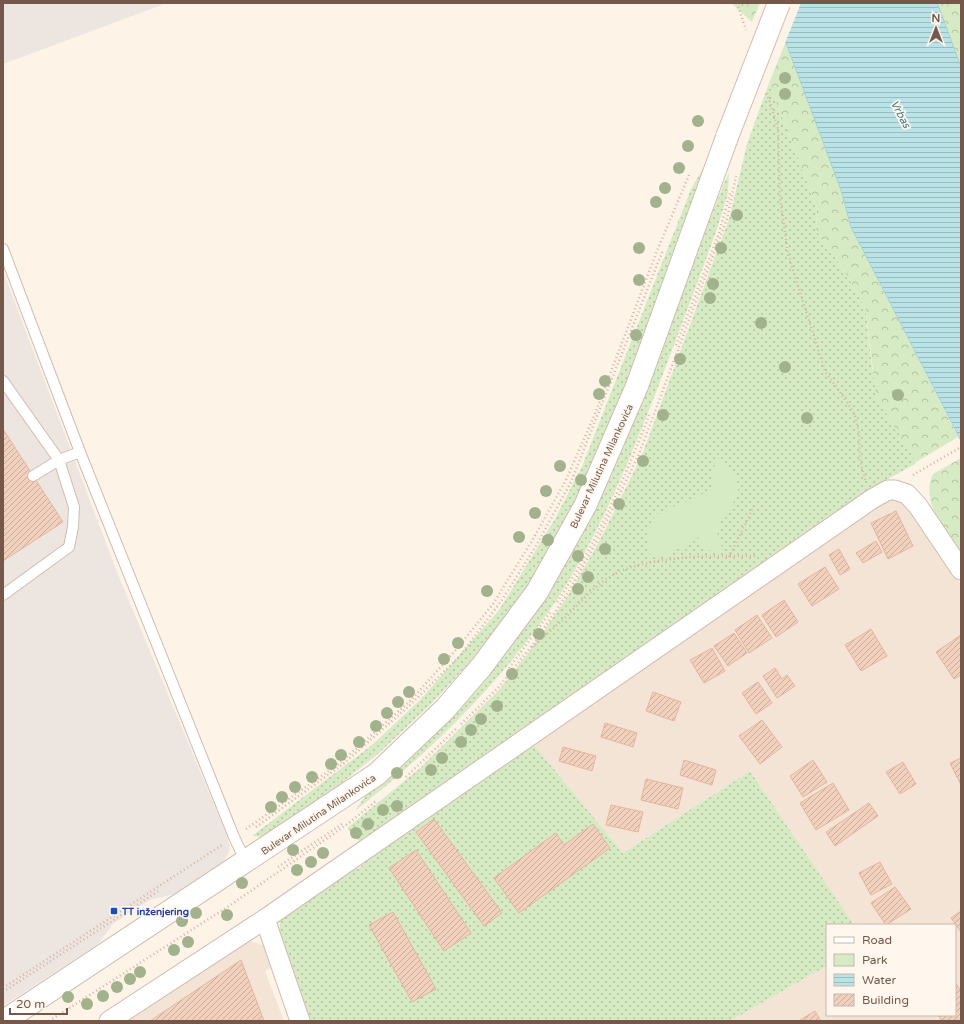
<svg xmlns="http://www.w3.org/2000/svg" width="964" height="1024" font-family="'Varela Round',sans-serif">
<defs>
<pattern id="grass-dots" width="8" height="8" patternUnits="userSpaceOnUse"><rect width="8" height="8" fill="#d6ebc4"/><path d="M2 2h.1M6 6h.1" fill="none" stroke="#b2c1a1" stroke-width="1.8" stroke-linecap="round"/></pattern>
<pattern id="forest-crowns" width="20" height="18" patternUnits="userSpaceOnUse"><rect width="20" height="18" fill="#d6ebc4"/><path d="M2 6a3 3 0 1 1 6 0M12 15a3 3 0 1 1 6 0" fill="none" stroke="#b2c1a1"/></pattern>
<pattern id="water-rules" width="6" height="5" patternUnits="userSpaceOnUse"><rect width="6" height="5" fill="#bae3e7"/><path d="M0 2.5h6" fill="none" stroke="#9cbbbd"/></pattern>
<pattern id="building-hatch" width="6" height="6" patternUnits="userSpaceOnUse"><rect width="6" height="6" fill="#f2d0be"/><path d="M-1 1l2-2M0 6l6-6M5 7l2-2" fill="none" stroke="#c9ac9c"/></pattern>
</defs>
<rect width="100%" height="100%" fill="#fdf3e7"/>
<g fill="#f4e4d5">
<polygon points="901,497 961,585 961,1021 730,1021 825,967 827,970 827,1015 955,1015 955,925 854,925 750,771 623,853 530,740 880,498"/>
<polygon points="251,941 265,946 276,966 265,971 284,1021 120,1021 241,942"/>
</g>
<g fill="#ede6e0">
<polygon points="3,3 167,3 3,64"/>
<polygon points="3,271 117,572 227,836 230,849 224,862 175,894 150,900 113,924 98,944 3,1006"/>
</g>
<g fill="url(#grass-dots)">
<polygon points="769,83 817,208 816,230 847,275 866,310 872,368 916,462 915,464 888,479 362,844 347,828 419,769 499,690 535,644 569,594 600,540 642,455 729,219 747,144"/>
<polygon points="705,165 707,165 649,324 591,473 538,570 511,611 482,649 432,703 379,753 324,797 264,837 252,836 372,745 420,700 499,610 555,519 583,464 691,189"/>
<path d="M729,173L728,193L717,229C698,282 678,334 658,387C631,456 603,526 563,590C508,676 435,748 355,811L371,788L581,536L607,485L628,433L724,183Z"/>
<polygon points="534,745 623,853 750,771 854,925 827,925 827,969 825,967 730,1021 311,1021 279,935 280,918 355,866 358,869 365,863 365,860 369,852"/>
</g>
<g fill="url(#forest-crowns)">
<polygon points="731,3 760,3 752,22"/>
<polygon points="937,3 961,3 961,67 940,10"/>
<polygon points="786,41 841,190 851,227 958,437 916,462 876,397 866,310 847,275 816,230 817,208 769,83"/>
<path d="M961,458V553C945,534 920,500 933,474Z"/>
</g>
<path fill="#d6ebc4" d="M717,454C725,462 733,470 737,481C745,503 714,515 718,538C719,542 723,547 725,552L707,550L696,535L682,548L677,543L672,554L650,557L646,536L655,515L707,492L712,488V477Z"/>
<polygon fill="url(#water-rules)" stroke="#a1d3d8" points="771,3 937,3 940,10 961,67 961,441 851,227 841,190"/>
<polygon fill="#fdf3e7" points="769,3 801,3 785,43"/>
<g fill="url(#building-hatch)" stroke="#e5b59e">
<polygon points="3,429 63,522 3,561"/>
<polygon points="896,511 913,546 888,559 871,523"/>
<polygon points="876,541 882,552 863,563 856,553"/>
<polygon points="839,549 850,569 840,575 829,555"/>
<polygon points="825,567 839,589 812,606 798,584"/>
<polygon points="784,600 798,622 776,637 762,615"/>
<polygon points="757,615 772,638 749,653 735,630"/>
<polygon points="871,629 887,656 861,671 845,645"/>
<polygon points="734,633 747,653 728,666 714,646"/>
<polygon points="961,635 961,675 954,679 936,652"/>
<polygon points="712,648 725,671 704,683 690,660"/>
<polygon points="775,668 782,679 787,675 795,686 777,698 763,676"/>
<polygon points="758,682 772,703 756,714 742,693"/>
<polygon points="653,692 681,702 674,721 646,711"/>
<polygon points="762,720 782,747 760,764 739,736"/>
<polygon points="605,723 637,733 633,747 601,737"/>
<polygon points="563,747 596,756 592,771 559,761"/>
<polygon points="961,758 961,785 950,763"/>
<polygon points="684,760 716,770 712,785 680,775"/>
<polygon points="813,760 827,782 803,797 790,776"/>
<polygon points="903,762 916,784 900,794 886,772"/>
<polygon points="646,779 683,788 678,809 641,800"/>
<polygon points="833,783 849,810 816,830 800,803"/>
<polygon points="869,803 878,816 835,846 826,832"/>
<polygon points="611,805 643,812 638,832 606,825"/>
<polygon points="434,819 502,913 484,926 416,832"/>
<polygon points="593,824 610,848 519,913 494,878 556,833 564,845"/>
<polygon points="416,850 471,933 444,951 389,868"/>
<polygon points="880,862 892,884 871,895 859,873"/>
<polygon points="895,887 911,909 886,925 871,903"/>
<polygon points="961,911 961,932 951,918"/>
<polygon points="393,912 436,989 412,1002 369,925"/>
<polygon points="241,960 264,1021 150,1021"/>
<polygon points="955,982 961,991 961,1021 942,1021 938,1015 955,1015"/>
<polygon points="815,1011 821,1021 801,1021 800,1020"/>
</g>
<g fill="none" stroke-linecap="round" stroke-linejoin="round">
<defs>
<g id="service">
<polyline points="3,249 80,452 234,837 246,862"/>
<polyline points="3,381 59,460 80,452"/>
<polyline points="3,595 69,547 73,527 74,507 59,460 33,476"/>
</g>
<g id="minor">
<polyline points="265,919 300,1021"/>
<polyline points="109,1021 265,919 872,499 888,490 895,490 907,494 918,506 961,570"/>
</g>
<polyline id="tertiary" points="4,1021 377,774 445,709 482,666 537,592 585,506 637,386 727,137"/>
</defs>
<use href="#service" stroke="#d1bcaf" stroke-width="12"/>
<use href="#minor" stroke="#d1bcaf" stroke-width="21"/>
<use href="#tertiary" stroke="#d1bcaf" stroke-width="24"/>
<g stroke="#d7b3a1" stroke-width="2.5" stroke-dasharray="1 3" stroke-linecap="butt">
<polyline points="737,3 746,30"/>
<polyline points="767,93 778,129 780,198 788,254 825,371 847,402 855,416 859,433 860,461 866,482"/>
<polyline points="676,345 719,233 730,193"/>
<polyline points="913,475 961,447"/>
<polyline points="729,557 754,506"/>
<path d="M557,602C597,543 624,479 650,413"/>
<path d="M532,647C543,638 553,628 564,619C579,604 593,587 611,576C647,555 713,556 755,556"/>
<polyline points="509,668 551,611"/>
<polyline points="461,724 498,688 534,643 568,593 598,539 639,454 727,219 736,176"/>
<polyline points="406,777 456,729"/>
<polyline points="256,827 342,765 408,707 460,656 502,600 536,546 571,482 663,250"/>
<polyline points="246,829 340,763 410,701 455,651 493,604 533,539 566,480 594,416 657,251 689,175"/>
<polyline points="278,867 342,824"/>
<polyline points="3,988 222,845"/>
<polyline points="3,992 160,890"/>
<polyline points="49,1021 229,906 349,823 376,801"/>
</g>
<use href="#service" stroke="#fff" stroke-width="10"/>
<use href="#minor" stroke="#fff" stroke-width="19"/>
<use href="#tertiary" stroke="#fff" stroke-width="22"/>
<defs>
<polyline id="tertiary-bridge" points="727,137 779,3"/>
</defs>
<use href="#tertiary-bridge" stroke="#d1bcaf" stroke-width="24" stroke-linecap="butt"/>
<use href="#tertiary-bridge" stroke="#fff" stroke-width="22"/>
</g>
<g fill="#a1b28c">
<circle cx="785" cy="78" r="6"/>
<circle cx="785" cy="94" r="6"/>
<circle cx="698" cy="121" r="6"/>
<circle cx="688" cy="146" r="6"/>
<circle cx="679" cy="168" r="6"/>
<circle cx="665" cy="188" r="6"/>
<circle cx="656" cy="202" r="6"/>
<circle cx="737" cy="215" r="6"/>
<circle cx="639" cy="248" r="6"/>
<circle cx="721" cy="248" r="6"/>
<circle cx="639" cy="280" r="6"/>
<circle cx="713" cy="284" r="6"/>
<circle cx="710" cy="298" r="6"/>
<circle cx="761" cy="323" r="6"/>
<circle cx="636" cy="335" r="6"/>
<circle cx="680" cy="359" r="6"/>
<circle cx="785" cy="367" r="6"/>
<circle cx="605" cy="381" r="6"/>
<circle cx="599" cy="394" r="6"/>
<circle cx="898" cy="395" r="6"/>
<circle cx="663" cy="415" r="6"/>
<circle cx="807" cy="418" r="6"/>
<circle cx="643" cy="461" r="6"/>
<circle cx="560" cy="466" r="6"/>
<circle cx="581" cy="480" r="6"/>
<circle cx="546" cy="491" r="6"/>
<circle cx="619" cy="504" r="6"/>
<circle cx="535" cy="513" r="6"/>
<circle cx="519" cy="537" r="6"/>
<circle cx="548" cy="540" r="6"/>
<circle cx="605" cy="549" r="6"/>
<circle cx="578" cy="556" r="6"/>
<circle cx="588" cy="577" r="6"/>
<circle cx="578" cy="589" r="6"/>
<circle cx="487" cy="591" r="6"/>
<circle cx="539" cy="634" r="6"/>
<circle cx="458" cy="643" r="6"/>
<circle cx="444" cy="659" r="6"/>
<circle cx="512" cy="674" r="6"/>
<circle cx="409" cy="692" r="6"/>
<circle cx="398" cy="702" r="6"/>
<circle cx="497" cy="706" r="6"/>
<circle cx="387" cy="713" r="6"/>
<circle cx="481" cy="719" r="6"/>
<circle cx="376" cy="726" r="6"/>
<circle cx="471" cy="730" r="6"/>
<circle cx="359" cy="742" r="6"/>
<circle cx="461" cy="742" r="6"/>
<circle cx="341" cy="755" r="6"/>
<circle cx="442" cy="758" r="6"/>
<circle cx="331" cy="764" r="6"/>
<circle cx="431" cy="770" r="6"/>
<circle cx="397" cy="773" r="6"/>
<circle cx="312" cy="777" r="6"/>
<circle cx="295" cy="787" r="6"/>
<circle cx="282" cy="797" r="6"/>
<circle cx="397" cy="806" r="6"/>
<circle cx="271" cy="807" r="6"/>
<circle cx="383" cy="810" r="6"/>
<circle cx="368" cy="824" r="6"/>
<circle cx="356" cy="833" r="6"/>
<circle cx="293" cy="850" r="6"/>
<circle cx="323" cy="853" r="6"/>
<circle cx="311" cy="862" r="6"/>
<circle cx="297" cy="870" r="6"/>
<circle cx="242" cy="883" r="6"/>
<circle cx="196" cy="913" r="6"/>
<circle cx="227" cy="915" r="6"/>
<circle cx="182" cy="921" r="6"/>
<circle cx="188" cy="942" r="6"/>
<circle cx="174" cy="950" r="6"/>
<circle cx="140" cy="972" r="6"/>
<circle cx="130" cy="979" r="6"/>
<circle cx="117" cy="987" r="6"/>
<circle cx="103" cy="996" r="6"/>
<circle cx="68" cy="997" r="6"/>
<circle cx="87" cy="1004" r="6"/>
</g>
<rect fill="#1a4fb4" stroke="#fff7ed" stroke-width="1.5" x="110" y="907" width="8" height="8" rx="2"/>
<g text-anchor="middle" stroke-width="3.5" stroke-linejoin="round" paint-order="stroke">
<g font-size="10" fill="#76584b" stroke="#fff7ed">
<text transform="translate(601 466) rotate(-65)" y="4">Bulevar Milutina Milankovića</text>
<text transform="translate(318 814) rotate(-34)" y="4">Bulevar Milutina Milankovića</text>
</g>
<g font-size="10" font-weight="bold" fill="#164399" stroke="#fff7ed" text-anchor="start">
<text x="122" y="915">TT inženjering</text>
</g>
<g font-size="11" font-style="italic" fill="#417b83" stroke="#fff7ed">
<text transform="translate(901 114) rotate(62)" y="4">Vrbas</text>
</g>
</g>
<rect width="964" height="1024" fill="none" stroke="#76584b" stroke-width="8"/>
<rect x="826" y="924" width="130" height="92" fill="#fff7ed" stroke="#c8b7ac"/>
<rect x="834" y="937" width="20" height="6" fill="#ffffff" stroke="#c8b7ac"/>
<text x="862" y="944" font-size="12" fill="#76584b">Road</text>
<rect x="834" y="954" width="20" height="12" fill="#d6ebc4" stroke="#c8b7ac"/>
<text x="862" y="964" font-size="12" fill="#76584b">Park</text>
<rect x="834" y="974" width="20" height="12" fill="url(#water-rules)" stroke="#c8b7ac"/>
<text x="862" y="984" font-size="12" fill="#76584b">Water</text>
<rect x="834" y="994" width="20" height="12" fill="url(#building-hatch)" stroke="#c8b7ac"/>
<text x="862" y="1004" font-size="12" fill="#76584b">Building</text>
<g transform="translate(936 28)" stroke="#fff7ed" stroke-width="3" paint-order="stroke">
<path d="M0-3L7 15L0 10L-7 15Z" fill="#76584b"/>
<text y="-6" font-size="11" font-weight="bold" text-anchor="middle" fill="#76584b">N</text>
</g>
<path d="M10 1008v6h57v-6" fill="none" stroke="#76584b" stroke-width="2"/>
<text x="16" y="1008" font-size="12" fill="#76584b" stroke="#fff7ed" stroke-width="3" paint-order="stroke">20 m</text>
</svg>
